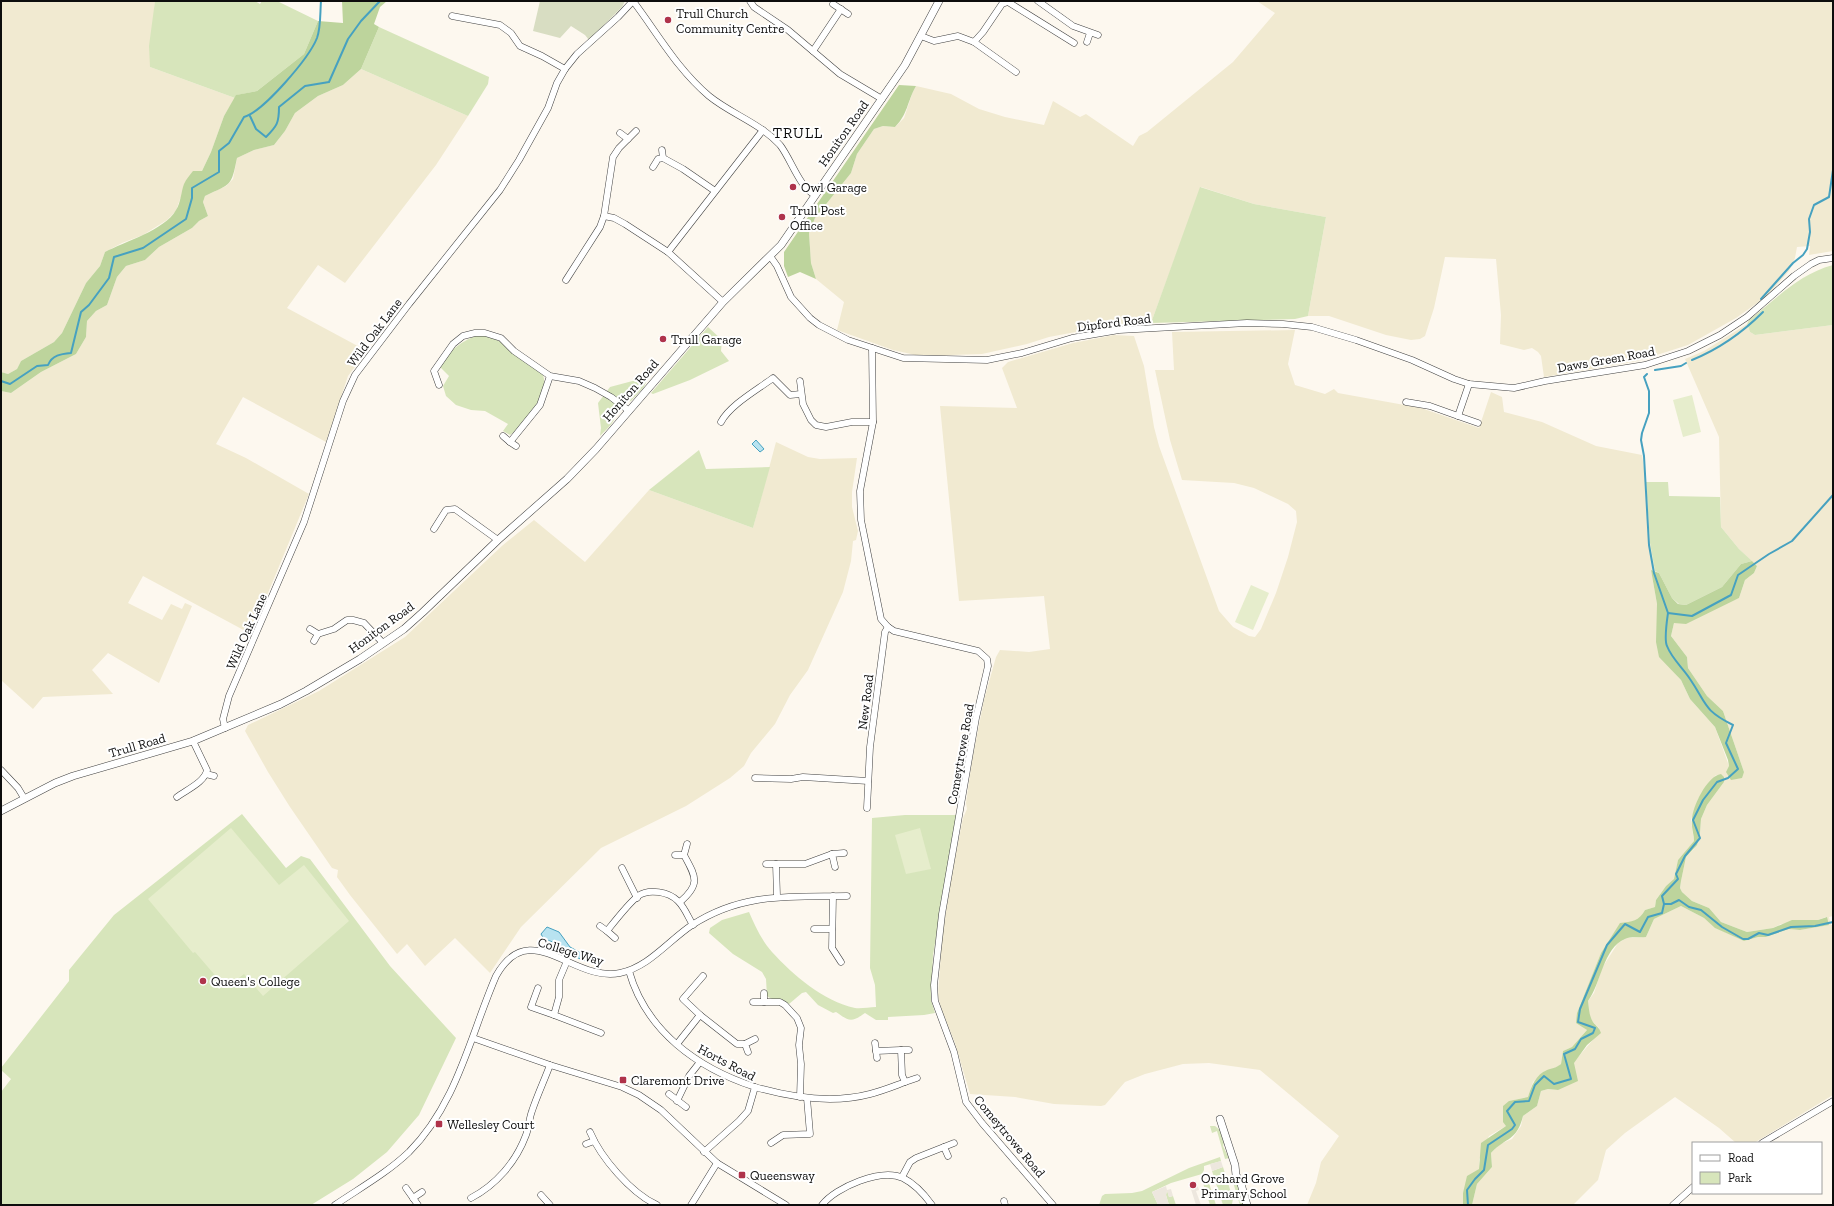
<svg xmlns="http://www.w3.org/2000/svg" width="1834" height="1206" font-family="'Zilla Slab',serif">
<rect width="100%" height="100%" fill="#fdf8ef"/>
<g fill="#f1ead1">
<polygon points="1,1 155,1 150,67 235,98 224,116 211,152 202,171 180,199 176,211 167,220 143,235 122,243 105,252 100,266 86,283 62,333 54,342 21,361 17,369 8,374 1,372"/>
<polygon points="1257,1 1833,1 1833,251 1809,255 1810,246 1797,247 1795,258 1789,271 1767,296 1736,318 1688,345 1638,361 1544,377 1541,356 1538,352 1532,348 1524,350 1500,344 1501,315 1496,259 1445,257 1434,308 1425,336 1420,339 1411,340 1386,335 1329,316 1308,316 1326,217 1254,204 1201,187 1151,323 1113,325 1049,337 1027,344 982,354 920,356 893,350 837,330 844,302 816,279 811,263 809,233 815,218 851,173 857,154 874,129 883,126 895,127 904,118 912,94 916,86 951,94 979,109 1005,117 1044,125 1053,101 1080,117 1086,114 1133,146 1139,136 1147,132 1233,62 1275,13"/>
<polygon points="361,69 468,116 436,165 345,283 318,265 287,308 367,351 348,376 326,442 243,397 216,444 246,458 309,494 251,634 143,576 128,603 162,620 171,604 182,609 185,603 192,606 159,683 108,653 92,670 113,694 43,697 33,709 1,680 1,391 11,393 41,372 76,354 86,337 87,321 96,311 107,305 117,277 126,266 145,260 159,247 192,228 199,221 208,216 203,202 205,196 226,186 233,179 237,158 254,150 274,145 285,131 295,113 318,96 343,85"/>
<polygon points="1747,324 1750,332 1755,335 1833,325 1833,916 1829,917 1831,925 1833,925 1833,1095 1754,1143 1736,1143 1719,1128 1675,1097 1625,1133 1606,1150 1598,1180 1573,1205 1472,1205 1477,1184 1492,1167 1491,1153 1500,1144 1512,1139 1521,1126 1523,1116 1537,1106 1541,1091 1548,1089 1558,1090 1573,1063 1592,1041 1599,1028 1593,1022 1589,1015 1588,1001 1594,993 1602,968 1618,943 1627,938 1646,937 1654,919 1681,906 1704,918 1716,928 1744,941 1758,937 1766,937 1789,929 1800,930 1828,925 1826,917 1818,920 1781,924 1773,928 1747,932 1721,922 1709,908 1692,901 1682,892 1680,888 1681,881 1686,857 1694,849 1700,833 1701,819 1707,805 1724,782 1716,775 1698,799 1691,820 1694,841 1678,860 1674,880 1666,886 1656,900 1655,907 1645,910 1642,916 1634,922 1620,924 1601,953 1577,1013 1583,1027 1587,1030 1572,1047 1563,1051 1561,1064 1555,1069 1545,1071 1533,1082 1528,1097 1509,1101 1506,1126 1489,1136 1479,1160 1479,1169 1463,1193 1463,1205 1307,1205 1316,1183 1321,1162 1339,1136 1260,1070 1209,1063 1183,1064 1145,1074 1125,1082 1105,1105 1101,1106 1054,1104 1015,1097 970,1094 955,1043 941,1008 938,995 942,938 950,883 963,818 967,809 966,803 972,761 984,700 996,657 1000,650 1029,652 1050,649 1044,596 959,601 940,406 1017,408 1002,368 1008,362 1073,343 1114,335 1134,336 1144,366 1154,427 1159,446 1219,611 1233,627 1249,636 1255,637 1261,629 1276,593 1288,557 1297,522 1296,511 1288,504 1254,488 1234,483 1182,480 1170,440 1155,370 1174,370 1172,332 1295,330 1288,364 1295,385 1325,394 1334,389 1338,393 1421,408 1479,428 1491,392 1502,397 1504,412 1542,422 1596,446 1642,455 1645,475 1650,543 1655,571 1651,570 1657,604 1657,621 1671,669 1681,680 1690,699 1715,727 1729,766 1744,772 1723,711 1707,696 1688,668 1687,657 1671,636 1674,623 1739,598 1745,580 1754,573 1757,566 1739,549 1721,527 1719,437 1685,359 1704,351"/>
<polygon points="776,442 808,457 820,459 857,458 852,492 852,507 858,531 856,540 853,541 851,561 843,592 808,670 790,695 775,724 751,753 744,766 730,778 686,806 601,848 521,927 490,973 455,938 425,966 407,944 397,954 350,895 337,877 338,870 332,868 290,807 268,772 245,731 248,725 319,691 405,637 503,545 534,520 585,562 649,490 753,528"/>
</g>
<g fill="#d7e5bb">
<polygon points="155,1 255,1 260,4 262,1 277,1 318,21 304,54 257,91 237,95 235,98 150,67 149,46"/>
<polygon points="379,27 489,77 488,84 468,116 361,69"/>
<polygon points="1200,187 1254,204 1326,217 1308,316 1295,319 1151,323"/>
<path d="M1833,265V325L1755,335L1750,332L1747,324L1749,320C1778,298 1797,275 1833,265Z"/>
<polygon points="708,327 722,340 721,351 729,361 690,380 653,394 651,393"/>
<path d="M479,335C503,337 523,359 542,373C552,390 524,425 510,435L503,431L508,424L485,411L471,410L456,405L446,396L443,386L449,376L441,368C442,354 466,338 479,335Z"/>
<path d="M651,370L644,387L631,401L622,403L616,410C617,421 607,429 600,436L601,428L598,403L610,387L640,379Z"/>
<polygon points="699,450 706,469 770,467 753,528 649,490"/>
<polygon points="1646,482 1668,482 1669,496 1720,497 1721,527 1739,549 1752,561 1741,564 1722,587 1686,605 1679,604 1672,598 1659,573 1655,571 1650,543"/>
<polygon points="242,814 286,868 301,856 310,859 390,966 456,1038 419,1115 387,1152 353,1179 311,1205 1,1205 1,1092 11,1079 1,1070 1,1068 69,981 69,970 114,915"/>
<path d="M905,815H957L933,955L931,1000L935,1013L924,1015L888,1017V1020H876L865,1013C851,1023 849,1021 836,1012L833,1013L818,1005L806,992L802,993L789,1004C782,1000 772,1001 767,996L766,979L762,972L733,954L709,933L710,928L722,920L749,912C755,926 762,941 772,952C793,975 823,1001 855,1008C861,1009 869,1007 876,1007L875,985L870,968L872,818Z"/>
<polygon points="1210,1126 1215,1126 1220,1130 1224,1143 1223,1146 1229,1158 1225,1159 1217,1131 1212,1133"/>
<polygon points="1220,1157 1221,1161 1204,1166 1204,1170 1202,1174 1171,1183 1152,1192 1158,1205 1099,1205 1102,1196 1105,1194 1132,1193 1142,1191 1189,1168"/>
<polygon points="1223,1167 1233,1199 1232,1204 1223,1205 1212,1171"/>
<polygon points="1235,1177 1244,1205 1240,1205 1232,1179"/>
<polygon points="1202,1180 1209,1183 1216,1205 1210,1205"/>
<polygon points="1167,1190 1169,1197 1173,1196 1176,1205 1169,1205 1166,1195"/>
</g>
<g fill="#bdd49c">
<path d="M342,1H387L380,7L374,24L379,27L361,69L343,85L318,96L295,113L285,131L274,145L254,150L237,158C231,187 232,183 205,196L203,202L208,216L199,221L192,228L159,247L145,260L126,266L117,277L107,305L96,311L87,321L86,337L76,354L41,372L11,393L1,391V372L8,374L17,369L21,361L54,342L62,333L86,283L100,266L105,252C124,242 165,230 176,210C181,202 181,192 184,184C186,179 190,175 193,171H202L211,152L224,116L236,95L257,91L304,54L318,21L343,23Z"/>
<path d="M899,85L916,86C907,102 908,114 895,127L883,126L874,129L857,154L851,173L815,218L809,233L811,263L816,279L800,272L788,277L784,266V252Z"/>
<polygon points="1752,561 1757,566 1754,573 1745,580 1739,598 1686,624 1674,623 1671,636 1687,657 1688,668 1707,696 1723,711 1744,772 1742,778 1731,780 1726,772 1729,766 1728,760 1715,727 1690,699 1681,680 1659,657 1656,642 1657,604 1651,570 1659,573 1672,598 1678,604 1686,605 1722,587 1741,564"/>
<path d="M1721,774L1724,777V782L1707,805L1701,819L1700,833L1697,845L1686,857L1681,881L1680,888L1682,892L1692,901L1709,908L1721,922L1747,932L1773,928L1792,920H1818L1827,917L1829,925L1800,930L1789,929L1766,937H1758L1744,941L1715,928L1704,918L1681,906L1654,919L1646,937C1640,938 1631,936 1625,939C1603,948 1601,984 1588,1001C1589,1008 1589,1016 1593,1022C1596,1026 1599,1027 1601,1033L1587,1045L1574,1063L1578,1081L1558,1090L1548,1089L1541,1091L1537,1106L1523,1116C1517,1141 1506,1137 1491,1153L1492,1167L1477,1184L1472,1205H1463V1193L1467,1176L1479,1169L1481,1143L1506,1126L1503,1122V1106L1509,1101L1528,1097C1531,1087 1536,1074 1547,1070C1553,1068 1556,1068 1561,1064L1563,1051L1572,1047L1587,1030L1576,1023L1577,1013L1601,953L1620,923C1632,922 1639,921 1645,910L1655,907L1656,900L1666,886L1674,879L1678,860L1694,841C1694,834 1691,827 1692,820C1692,807 1707,776 1721,774Z"/>
</g>
<polygon fill="#d8ddc2" points="540,1 625,1 622,7 589,40 585,35 571,26 560,38 533,31"/>
<g fill="#e6edcc">
<polygon points="1692,395 1701,432 1683,437 1673,400"/>
<polygon points="1251,585 1269,593 1253,630 1235,622"/>
<polygon points="231,828 279,885 304,865 349,921 263,996 244,974 226,988 195,952 193,953 148,899"/>
<polygon points="920,828 931,869 906,874 895,835"/>
</g>
<g fill="#ede7de">
<polygon points="1221,1161 1223,1167 1212,1171 1210,1164"/>
<polygon points="1196,1181 1199,1190 1196,1191 1201,1205 1196,1205 1189,1183"/>
<polygon points="1166,1186 1167,1190 1171,1189 1173,1196 1169,1197 1167,1191 1166,1195 1169,1205 1158,1205 1152,1192"/>
</g>
<g fill="#b8e3f0" stroke="#46a1c0">
<polygon points="756,440 764,449 760,452 752,444"/>
<path d="M547,927L559,932L570,947L592,959L591,962C580,961 565,951 556,944C551,940 544,941 541,934Z"/>
</g>
<g fill="none" stroke-linecap="round" stroke-linejoin="round">
<g stroke="#46a1c0" stroke-width="2">
<path d="M250,116L256,129L266,137C277,126 279,123 279,107L305,86L329,82L348,39L361,21L380,1"/>
<polyline points="1761,299 1793,263 1803,255 1807,249 1810,232 1809,219 1814,205 1829,197 1833,170"/>
<path d="M1692,360C1719,349 1742,333 1763,312"/>
<polyline points="1655,370 1681,366 1686,363"/>
<polyline points="1647,374 1644,377 1649,391 1649,413 1642,433 1641,440 1644,456 1649,545 1654,573 1668,613"/>
<path d="M1,381L10,384L37,366L48,365C52,355 61,354 71,353L81,312L89,305L109,278L114,257L143,248L186,219L192,198V188L219,172V151L229,143L244,117C264,111 309,58 317,38C321,27 320,13 321,1"/>
<polyline points="1664,904 1671,904 1679,900 1689,907 1701,910 1722,927 1743,939 1748,939 1759,933 1768,935 1791,927 1815,926 1833,922"/>
<path d="M1468,1205L1467,1190L1475,1179L1484,1170L1488,1145L1512,1129L1515,1125L1507,1111L1515,1102L1529,1101L1535,1085L1544,1076L1554,1084L1571,1079L1564,1054L1575,1049L1581,1039L1593,1033L1595,1028L1578,1022L1580,1009L1607,945L1625,924L1640,932L1648,917L1662,913L1664,904L1662,896L1678,879L1676,874L1685,856L1700,838L1693,820L1703,800L1717,782L1728,778L1738,769L1726,743L1733,725C1703,710 1707,704 1690,679C1683,668 1672,659 1667,646C1664,640 1667,620 1668,613L1692,616L1731,595L1738,575L1769,554L1792,541L1833,495"/>
</g>
<defs>
<g id="minor">
<path d="M633,1C658,34 677,69 709,96C731,114 760,123 780,145C791,159 799,187 815,195"/>
<polyline points="750,1 754,7 788,30 840,74 882,99"/>
<polyline points="1038,1 1073,26 1098,35"/>
<polyline points="833,4 848,14"/>
<polyline points="452,16 500,25 511,33 520,46 542,56 565,69"/>
<polyline points="921,36 934,41 958,36 974,42 983,32 1002,4 1008,2 1074,43"/>
<polyline points="974,42 1016,72"/>
<polyline points="1087,42 1090,33"/>
<polyline points="813,51 841,9"/>
<polyline points="620,133 628,139"/>
<polyline points="663,158 683,169 715,191"/>
<polyline points="653,167 658,159 663,158 662,150"/>
<polyline points="604,216 613,157 619,148 636,131"/>
<polyline points="668,252 763,130"/>
<polyline points="770,256 777,266 791,297 810,318 819,325 848,340 903,358 987,360 1022,353 1072,338 1119,330 1247,323 1283,324 1312,327 1356,340 1412,360 1454,379 1469,384 1514,388 1545,381 1645,365 1688,351 1720,335 1747,317 1794,276 1811,264 1819,260 1833,258"/>
<polyline points="566,280 600,227 604,216 614,218 625,224 668,252 723,302"/>
<polyline points="872,348 873,422 860,491 861,520 881,619 888,627 894,631 978,651 987,659 988,666 976,718 942,914 934,985 935,1001 954,1052 966,1102 982,1123 1053,1205"/>
<polyline points="800,381 803,404 811,420 816,425 826,427 852,422 873,422"/>
<polyline points="439,385 434,371 453,344 463,336 475,333 485,333 501,338 514,351 550,376 579,381 595,388 611,397 628,410"/>
<polyline points="1406,402 1430,406 1458,416 1469,384"/>
<polyline points="1458,416 1478,423"/>
<path d="M721,422C730,405 757,390 773,378L790,395L801,394"/>
<polyline points="503,436 510,442"/>
<polyline points="516,446 510,442 540,405 550,376"/>
<polyline points="434,529 446,510 455,509 498,540"/>
<polyline points="310,629 318,634"/>
<polyline points="314,641 318,634 334,629 347,620 353,620 364,623 383,643"/>
<polyline points="225,728 223,719 229,696 304,522 343,401 355,375 409,304 500,190 519,160 548,108 557,83 565,69 577,54 618,17 633,1"/>
<polyline points="1,770 18,788 24,798"/>
<polyline points="206,774 214,776"/>
<polyline points="755,778 791,779 803,777 868,781"/>
<path d="M177,797C186,790 205,782 207,770L193,741"/>
<polyline points="867,808 870,747 885,632 888,627"/>
<polyline points="832,854 835,867"/>
<polyline points="675,855 684,855"/>
<polyline points="766,864 776,864"/>
<polyline points="622,868 637,898"/>
<polyline points="777,896 776,864 805,864 832,854 844,853"/>
<polyline points="833,896 832,948 841,962"/>
<path d="M680,902C701,884 696,877 684,855L687,844"/>
<path d="M600,926L607,931C615,921 628,904 638,896C649,888 669,892 678,901C685,908 688,917 693,925"/>
<polyline points="814,929 832,929"/>
<polyline points="607,931 615,938"/>
<polyline points="567,961 559,980 559,997 554,1015 601,1033"/>
<path d="M629,971C646,1031 697,1068 755,1087L748,1111L739,1121L704,1152"/>
<polyline points="538,988 531,1007 554,1015"/>
<polyline points="764,993 764,1002"/>
<polyline points="753,1002 780,1002 785,1005 797,1018 801,1028 799,1045 801,1064 800,1097"/>
<polyline points="700,1015 683,999 703,976"/>
<polyline points="473,1038 550,1065 622,1087 639,1095 661,1110 717,1163 786,1205"/>
<polyline points="875,1043 877,1058"/>
<polyline points="677,1044 700,1015 737,1044 745,1044"/>
<polyline points="901,1050 909,1050"/>
<polyline points="876,1051 901,1050 902,1075 905,1082"/>
<polyline points="748,1052 745,1044 755,1039"/>
<path d="M755,1087C793,1098 832,1104 870,1094C886,1090 901,1083 917,1078"/>
<polyline points="669,1094 686,1107"/>
<polyline points="677,1101 689,1076 700,1062"/>
<path d="M590,1132C601,1158 631,1193 657,1205"/>
<polyline points="771,1143 783,1135 810,1134 807,1098"/>
<polyline points="1762,1143 1833,1101"/>
<polyline points="586,1144 594,1141"/>
<polyline points="944,1147 948,1156"/>
<polyline points="902,1177 910,1162 916,1158 954,1143"/>
<polyline points="406,1188 418,1205"/>
<polyline points="541,1195 550,1205"/>
<polyline points="413,1198 422,1192"/>
<path d="M471,1198C496,1185 516,1162 526,1135C529,1127 529,1119 532,1111C537,1096 544,1081 550,1065"/>
<polyline points="1004,1201 1005,1205"/>
<path d="M335,1205C360,1188 387,1173 409,1152C457,1104 470,1036 496,976C530,915 573,983 620,973C649,967 668,941 692,925C743,892 790,897 847,896"/>
<polyline points="691,1205 717,1163"/>
<path d="M822,1205C836,1187 881,1168 903,1178C915,1184 924,1194 932,1205"/>
<polyline points="1673,1205 1693,1187"/>
</g>
<g id="tertiary">
<polyline points="1,811 55,783 73,776 193,741 281,704 306,691 360,659 404,629 423,612 498,540 567,479 596,449 723,302 781,245 905,65 939,1"/>
<polyline points="1220,1119 1235,1165 1236,1175 1241,1184 1247,1205"/>
</g>
</defs>
<use href="#minor" stroke="#404040" stroke-width="7"/>
<use href="#tertiary" stroke="#404040" stroke-width="8"/>
<use href="#minor" stroke="#fff" stroke-width="6"/>
<use href="#tertiary" stroke="#fff" stroke-width="7"/>
</g>
<g fill="#af334b" stroke="#fff" stroke-width="1.5">
<circle cx="668" cy="20" r="4"/>
<circle cx="793" cy="187" r="4"/>
<circle cx="782" cy="217" r="4"/>
<circle cx="663" cy="339" r="4"/>
<circle cx="203" cy="981" r="4"/>
<rect x="619" y="1076" width="8" height="8" rx="2"/>
<rect x="435" y="1120" width="8" height="8" rx="2"/>
<rect x="738" y="1171" width="8" height="8" rx="2"/>
<circle cx="1193" cy="1185" r="4"/>
</g>
<g text-anchor="middle" stroke-width="4" stroke-linejoin="round" paint-order="stroke">
<g font-size="13" fill="#0d0d0d" stroke="#fff" text-anchor="start">
<text x="676" y="18">Trull Church<tspan x="676" dy="15">Community Centre</tspan></text>
<text x="801" y="192">Owl Garage</text>
<text x="790" y="215">Trull Post<tspan x="790" dy="15">Office</tspan></text>
<text x="671" y="344">Trull Garage</text>
<text x="211" y="986">Queen's College</text>
<text x="631" y="1085">Claremont Drive</text>
<text x="447" y="1129">Wellesley Court</text>
<text x="750" y="1180">Queensway</text>
<text x="1201" y="1183">Orchard Grove<tspan x="1201" dy="15">Primary School</tspan></text>
</g>
<g font-size="13" fill="#0d0d0d" stroke="#fff">
<text transform="translate(843 133) rotate(-55)" y="5">Honiton Road</text>
<text transform="translate(1114 322) rotate(-7)" y="5">Dipford Road</text>
<text transform="translate(374 332) rotate(-53)" y="5">Wild Oak Lane</text>
<text transform="translate(1606 359) rotate(-10)" y="5">Daws Green Road</text>
<text transform="translate(630 390) rotate(-49)" y="5">Honiton Road</text>
<text transform="translate(381 627) rotate(-36)" y="5">Honiton Road</text>
<text transform="translate(246 631) rotate(-66)" y="5">Wild Oak Lane</text>
<text transform="translate(865 702) rotate(-83)" y="5">New Road</text>
<text transform="translate(137 745) rotate(-16)" y="5">Trull Road</text>
<text transform="translate(960 754) rotate(-80)" y="5">Comeytrowe Road</text>
<text transform="translate(571 951) rotate(17)" y="5">College Way</text>
<text transform="translate(727 1062) rotate(28)" y="5">Horts Road</text>
<text transform="translate(1010 1136) rotate(50)" y="5">Comeytrowe Road</text>
</g>
<g font-size="15" letter-spacing="1" fill="#0d0d0d" stroke="#fff">
<text x="798" y="138">TRULL</text>
</g>
</g>
<rect width="1834" height="1206" fill="none" stroke="#0d0d0d" stroke-width="4"/>
<rect x="1692" y="1142" width="130" height="52" fill="#ffffff" stroke="#9e9e9e"/>
<rect x="1700" y="1155" width="20" height="6" fill="#ffffff" stroke="#9e9e9e"/>
<text x="1728" y="1162" font-size="12" fill="#0d0d0d">Road</text>
<rect x="1700" y="1172" width="20" height="12" fill="#d7e5bb" stroke="#9e9e9e"/>
<text x="1728" y="1182" font-size="12" fill="#0d0d0d">Park</text>
</svg>
